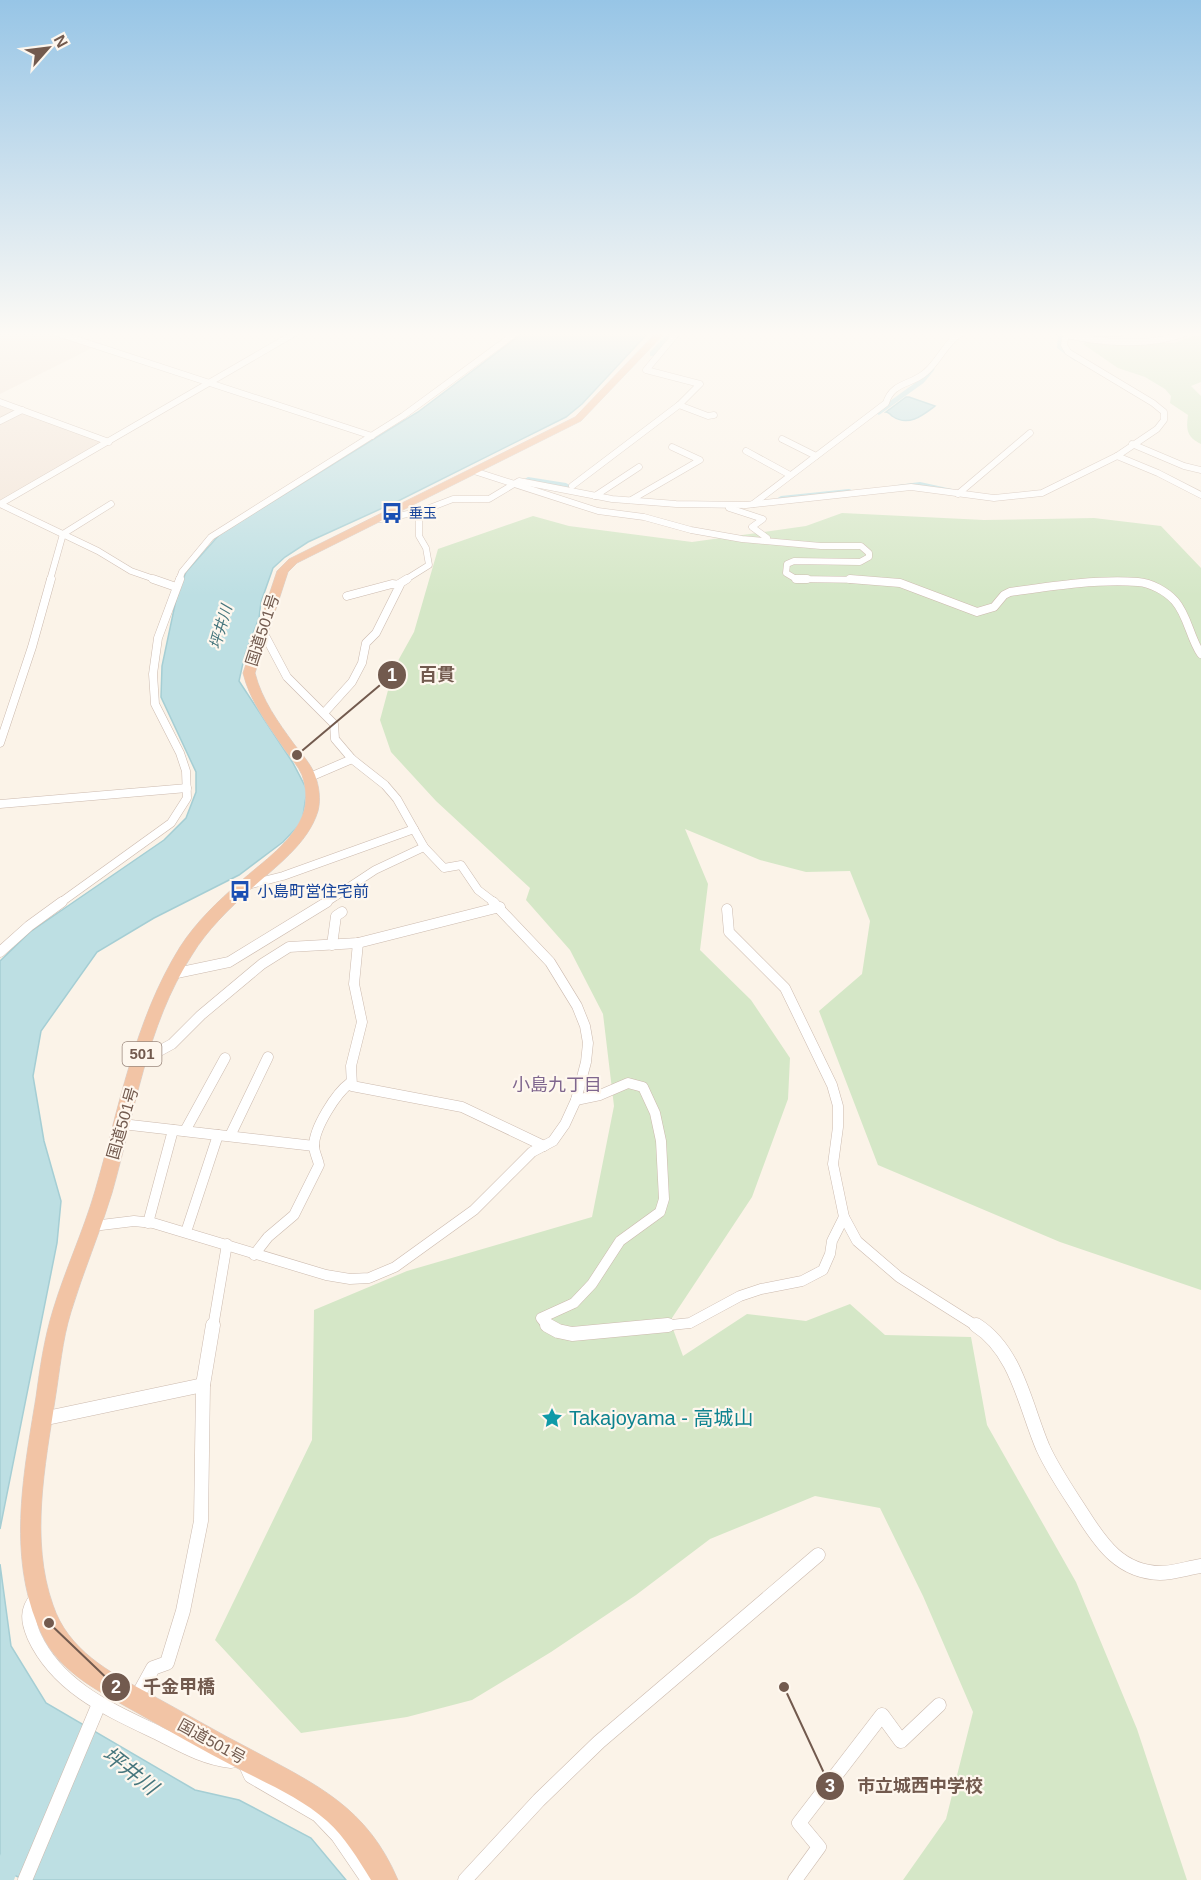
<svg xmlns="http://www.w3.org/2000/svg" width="1201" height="1880" font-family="Arial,'Noto Sans JP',sans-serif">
<rect width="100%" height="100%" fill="#fbf3e8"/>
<g fill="#f2e4d7">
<polygon points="0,333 57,333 96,346 0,394"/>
<polygon points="0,402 109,442 0,504"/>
</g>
<g fill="#d5e7c7">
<path d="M1201,335V382L1191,386L1201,396V444C1187,437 1186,430 1188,415L1170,403L1171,396L1165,389L1145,377L1118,368L1083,344L1088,341L1173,343C1183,341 1190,335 1201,335Z"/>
<polygon points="842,513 984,520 1094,518 1161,526 1201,568 1201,1290 1060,1242 878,1165 819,1011 862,974 870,921 850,871 806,872 760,860 685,829 708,884 700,950 751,1000 790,1058 788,1099 752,1197 670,1321 683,1356 747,1314 806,1321 850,1304 885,1335 971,1337 987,1425 1076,1582 1137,1729 1187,1880 903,1880 946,1819 973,1712 923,1596 880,1508 815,1496 710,1539 636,1595 551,1652 472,1700 407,1717 301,1733 215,1640 312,1440 314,1310 407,1271 592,1217 614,1106 603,1014 570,950 526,900 530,888 436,801 391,752 380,720 394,668 414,632 438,549 533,516 569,526 692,542 806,526"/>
</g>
<g fill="#bddfe3" stroke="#a5ced4" stroke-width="1.5">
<polygon points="523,333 648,333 582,404 566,417 398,501 308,542 285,557 273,568 261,602 259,618 245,654 239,681 293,763 307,790 302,822 283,842 239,875 154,918 97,952 41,1031 33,1076 44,1141 61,1201 57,1243 0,1529 0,961 30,932 164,840 186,818 196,792 196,772 161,697 162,666 177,595 186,572 220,534 418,412"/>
<path d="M906,397H909L935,406C922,416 908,427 892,416C890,414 888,412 886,412Z"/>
<polygon points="0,1564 11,1646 46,1703 195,1790 239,1800 311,1838 346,1880 25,1880 0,1869"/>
</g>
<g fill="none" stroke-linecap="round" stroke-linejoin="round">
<polyline stroke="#bddfe3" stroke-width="5" points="879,412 922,381 932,369"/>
<g fill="#bddfe3" fill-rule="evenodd">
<polygon points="668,333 676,333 656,356 650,356 650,352"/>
<polygon points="1053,333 1065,333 1064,345 1081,357 1081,361 1075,361 1057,348 1058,336"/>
<polygon points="528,477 566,483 571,486 566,489 525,482 523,480"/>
<polygon points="920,482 952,489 954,491 949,494 920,488 897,491 892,488 897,485"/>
<polygon points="849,489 852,490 852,494 781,502 776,499 781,496"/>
<polygon points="12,1843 20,1846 23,1854 14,1880 0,1880 0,1856 4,1846"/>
</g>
<defs>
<g id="minor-far3">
<polyline points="57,333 372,436"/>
<polyline points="1080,334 1119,333"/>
<path d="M1066,335C1103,343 1150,347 1186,333"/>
<polyline points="0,402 109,442"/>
<polyline points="679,405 708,416 714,415"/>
<polyline points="0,421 22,410"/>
<polyline points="782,439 816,456"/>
<polyline points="1132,444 1184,466 1201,470"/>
<polyline points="746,451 790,475"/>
<polyline points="1117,456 1158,473 1201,495"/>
<polyline points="474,471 598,511 644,517 691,530 742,539 821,546 861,546 869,553 869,557 860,562 794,561 787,564 786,573 796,579 868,580"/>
<polyline points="572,486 679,405 700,384 646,370 677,333"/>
<polyline points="958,494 1030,433"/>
<polyline points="595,496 639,467"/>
<polyline points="631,500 700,460 672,447"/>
<polyline points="0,504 295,333"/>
<polyline points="0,504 98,551 131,571 157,580"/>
<path d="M753,504L886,403C892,382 912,385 926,372C940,360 945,343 961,333"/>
<polyline points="729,508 763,519 752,527 767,538"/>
<polyline points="380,519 419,512 453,499 489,499 519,481 612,499 676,504 746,505 911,487 994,498 1042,493 1117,456 1157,429 1164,420 1164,412 1153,403 1068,352 1064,345 1066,334"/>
<polyline points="50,580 63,534 111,504"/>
<polyline points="179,580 182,572 211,537 403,416 516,333"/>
<polyline points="405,580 429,565 426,548 419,536 419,512"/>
</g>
<g id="minor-far2">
<polyline points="153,579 176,587"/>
<polyline points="796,579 807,579"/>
<path d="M850,579L900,583L977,612L994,607L1004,595L1010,592C1052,586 1096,579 1138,582C1151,583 1166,591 1175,601C1188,616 1190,638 1201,654"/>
<polyline points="399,584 407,579"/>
<polyline points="262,630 287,677 334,724 335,739 352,759 385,785 397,799 424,847 444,868 461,865 478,890 495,903"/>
<polyline points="324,713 352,682 362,663 366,643 376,633 400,585 392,584 347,596"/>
<polyline points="0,743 32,647 51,579"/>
<polyline points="310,777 352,759"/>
<polyline points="0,804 187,788"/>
<polyline points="248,885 283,876 414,829"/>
<polyline points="60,903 171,823 187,798 186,771 180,753 155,704 153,674 158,638 180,579"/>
<polyline points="325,903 375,870 424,847"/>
</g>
<g id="minor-far1">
<polyline points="727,909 729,932 785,988 832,1085 838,1106 838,1127 833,1164 844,1217 857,1241 899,1277 978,1327"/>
<polyline points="358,943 354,984 362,1022 351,1066 352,1086 462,1107 544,1146"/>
<polyline points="332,945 336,916 342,912"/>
<polyline points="0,952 29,926 62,902"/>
<polyline points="172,974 229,962 327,902"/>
<polyline points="139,1062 172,1044 201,1015 262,964 289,947 358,943 500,907"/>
<polyline points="122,1124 314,1146"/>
<polyline points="185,1131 225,1058"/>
<polyline points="230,1136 268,1057"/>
<polyline points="148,1223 173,1130"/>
<polyline points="93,1226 134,1221 153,1223 326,1275 350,1279 369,1278 395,1267 474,1210 532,1152 553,1141 565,1124 576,1100 586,1062 588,1043 585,1026 577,1006 550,962 493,902"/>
<polyline points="186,1232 218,1135"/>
<path d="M254,1255L268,1237L294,1215L319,1165C318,1159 314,1152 314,1146C314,1128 336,1093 350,1083"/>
<polyline points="213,1327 227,1244"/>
<polyline points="548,1327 541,1318 574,1303 592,1284 620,1241 660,1212 664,1199 661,1141 655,1113 643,1087 628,1083 600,1095 576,1100"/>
<polyline points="652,1327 690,1323 740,1296 761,1289 802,1281 823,1270 830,1254 832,1241 844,1217"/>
</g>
<g id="minor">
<polyline points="547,1325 558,1331 572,1334 668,1325"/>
<path d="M976,1325C1017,1351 1025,1406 1043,1448C1054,1472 1069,1493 1083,1515C1102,1545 1121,1572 1160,1573C1173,1573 1188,1568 1201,1566"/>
<polyline points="42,1419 203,1385"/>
<path d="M37,1598C26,1610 28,1622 34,1636C58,1688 110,1710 158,1733C182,1745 204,1758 231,1761"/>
<polyline points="136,1699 153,1668 167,1663 183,1611 201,1521 203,1385 213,1325"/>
<polyline points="246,1765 251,1776 318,1815 338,1836 368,1880"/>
<polyline points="25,1880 99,1704"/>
<polyline points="465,1880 539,1800 599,1742 818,1555"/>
<polyline points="795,1880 819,1847 799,1823 882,1715 901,1741 939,1705"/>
</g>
<path id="trunk" d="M656,333H665L581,421L297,563L288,572L255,673C262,700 278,722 294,744C301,753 311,764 315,775C319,786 321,799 318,811C308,844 275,867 251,889C229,909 207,930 192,955C146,1026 135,1113 112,1193C100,1233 83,1272 71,1312C62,1341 60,1370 55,1400C45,1466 30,1540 53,1605C68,1650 109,1672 148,1693C183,1712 217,1732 252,1750C317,1785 367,1807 398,1880H371C358,1859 345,1837 327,1821C301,1798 268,1784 237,1768C202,1750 168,1730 134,1711C100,1692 61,1673 43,1637C6,1561 23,1477 36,1397C40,1368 44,1339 53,1310C65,1270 83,1232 95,1191C119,1109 134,1021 180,947C196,922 218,901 240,882C262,862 295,841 304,811C307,800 306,786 302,775C298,766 291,758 285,750C269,726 250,702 243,673L277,571L289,559L575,417Z"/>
</defs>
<use href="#minor-far3" stroke="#ccbaae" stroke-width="7"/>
<use href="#minor-far2" stroke="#ccbaae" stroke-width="9"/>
<use href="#minor-far1" stroke="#ccbaae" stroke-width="11"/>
<use href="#minor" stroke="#ccbaae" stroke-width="15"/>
<use href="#trunk" stroke="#d8d1cd" stroke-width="1"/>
<use href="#minor-far3" stroke="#fff" stroke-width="6"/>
<use href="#minor-far2" stroke="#fff" stroke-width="8"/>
<use href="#minor-far1" stroke="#fff" stroke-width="10"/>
<use href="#minor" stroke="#fff" stroke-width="14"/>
<use href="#trunk" fill="#f2c4a5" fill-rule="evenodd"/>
</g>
<linearGradient id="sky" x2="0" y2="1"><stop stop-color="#97c5e6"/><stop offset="0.56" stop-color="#fdfaf5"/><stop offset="1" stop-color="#fdfaf5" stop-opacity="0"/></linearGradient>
<rect width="1201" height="596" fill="url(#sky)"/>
<defs>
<symbol id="bus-bare" viewBox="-9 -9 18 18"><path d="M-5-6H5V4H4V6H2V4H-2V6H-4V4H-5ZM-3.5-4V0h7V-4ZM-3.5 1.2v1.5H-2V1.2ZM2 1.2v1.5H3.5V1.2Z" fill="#1a4fb4" stroke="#fef7ee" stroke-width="2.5" paint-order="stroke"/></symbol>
<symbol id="sight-bare" viewBox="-9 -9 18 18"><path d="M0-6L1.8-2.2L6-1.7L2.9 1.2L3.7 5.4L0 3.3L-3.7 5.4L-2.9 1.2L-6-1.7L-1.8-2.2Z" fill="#0f9aa8" stroke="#fef7ee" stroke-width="2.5" paint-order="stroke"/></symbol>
</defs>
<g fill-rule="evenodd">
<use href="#bus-bare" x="377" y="498" width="30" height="30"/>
<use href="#bus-bare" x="225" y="876" width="30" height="30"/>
<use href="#sight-bare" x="537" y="1403" width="30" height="30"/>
</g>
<g text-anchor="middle" stroke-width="4.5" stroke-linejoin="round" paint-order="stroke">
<g font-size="14" fill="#164399" stroke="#fef7ee" text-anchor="start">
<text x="409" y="518">垂玉</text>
</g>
<g font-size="15" font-style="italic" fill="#46767d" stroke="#fef7ee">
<text transform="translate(221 627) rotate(-74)" y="5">坪井川</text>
</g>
<rect fill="#fef7ee" stroke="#9c897e" stroke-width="1.5" x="122.5" y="1042" width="39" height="24" rx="4.5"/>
<g font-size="15" font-weight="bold" fill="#725a4e">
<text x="142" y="1059">501</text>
</g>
<g font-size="16" fill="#725a4e" stroke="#fef7ee">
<text transform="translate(262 630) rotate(-72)" y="6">国道501号</text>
<text transform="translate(122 1123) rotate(-74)" y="6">国道501号</text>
<text transform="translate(212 1741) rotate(29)" y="6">国道501号</text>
</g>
<g font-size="16" fill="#164399" stroke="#fef7ee" text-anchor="start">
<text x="257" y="897">小島町営住宅前</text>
</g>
<g font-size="18" fill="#7f668e" stroke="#fef7ee">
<text x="557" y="1091">小島九丁目</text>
</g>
<g font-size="20" fill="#0d838f" stroke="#fef7ee" text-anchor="start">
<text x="569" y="1425">Takajoyama - 高城山</text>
</g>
<g font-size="21" font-style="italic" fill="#46767d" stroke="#fef7ee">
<text transform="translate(130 1771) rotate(38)" y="7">坪井川</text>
</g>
</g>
<path fill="none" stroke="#725a4e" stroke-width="2" d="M297 755L392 675M49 1623L116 1687M784 1687L830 1786"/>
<g fill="#725a4e" stroke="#fef7ee" stroke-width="2">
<circle cx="297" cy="755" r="6"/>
<circle cx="49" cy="1623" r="6"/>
<circle cx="784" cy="1687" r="6"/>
<circle cx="392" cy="675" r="15"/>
<circle cx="116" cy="1687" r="15"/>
<circle cx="830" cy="1786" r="15"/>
</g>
<g font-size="18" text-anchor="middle" font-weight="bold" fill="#fff">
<text x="392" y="681">1</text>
<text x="116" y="1693">2</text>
<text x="830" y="1792">3</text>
</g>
<g font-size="18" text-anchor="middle" font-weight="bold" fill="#725a4e" stroke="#fef7ee" stroke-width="4.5" stroke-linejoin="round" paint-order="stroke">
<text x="437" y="681">百貫</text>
<text x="179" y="1693">千金甲橋</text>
<text x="920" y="1792">市立城西中学校</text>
</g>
<g transform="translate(48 48) rotate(62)" stroke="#fef7ee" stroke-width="4.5" paint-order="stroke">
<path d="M0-4.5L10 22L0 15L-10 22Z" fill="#725a4e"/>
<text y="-9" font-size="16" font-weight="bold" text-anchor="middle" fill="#725a4e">N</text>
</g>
</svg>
